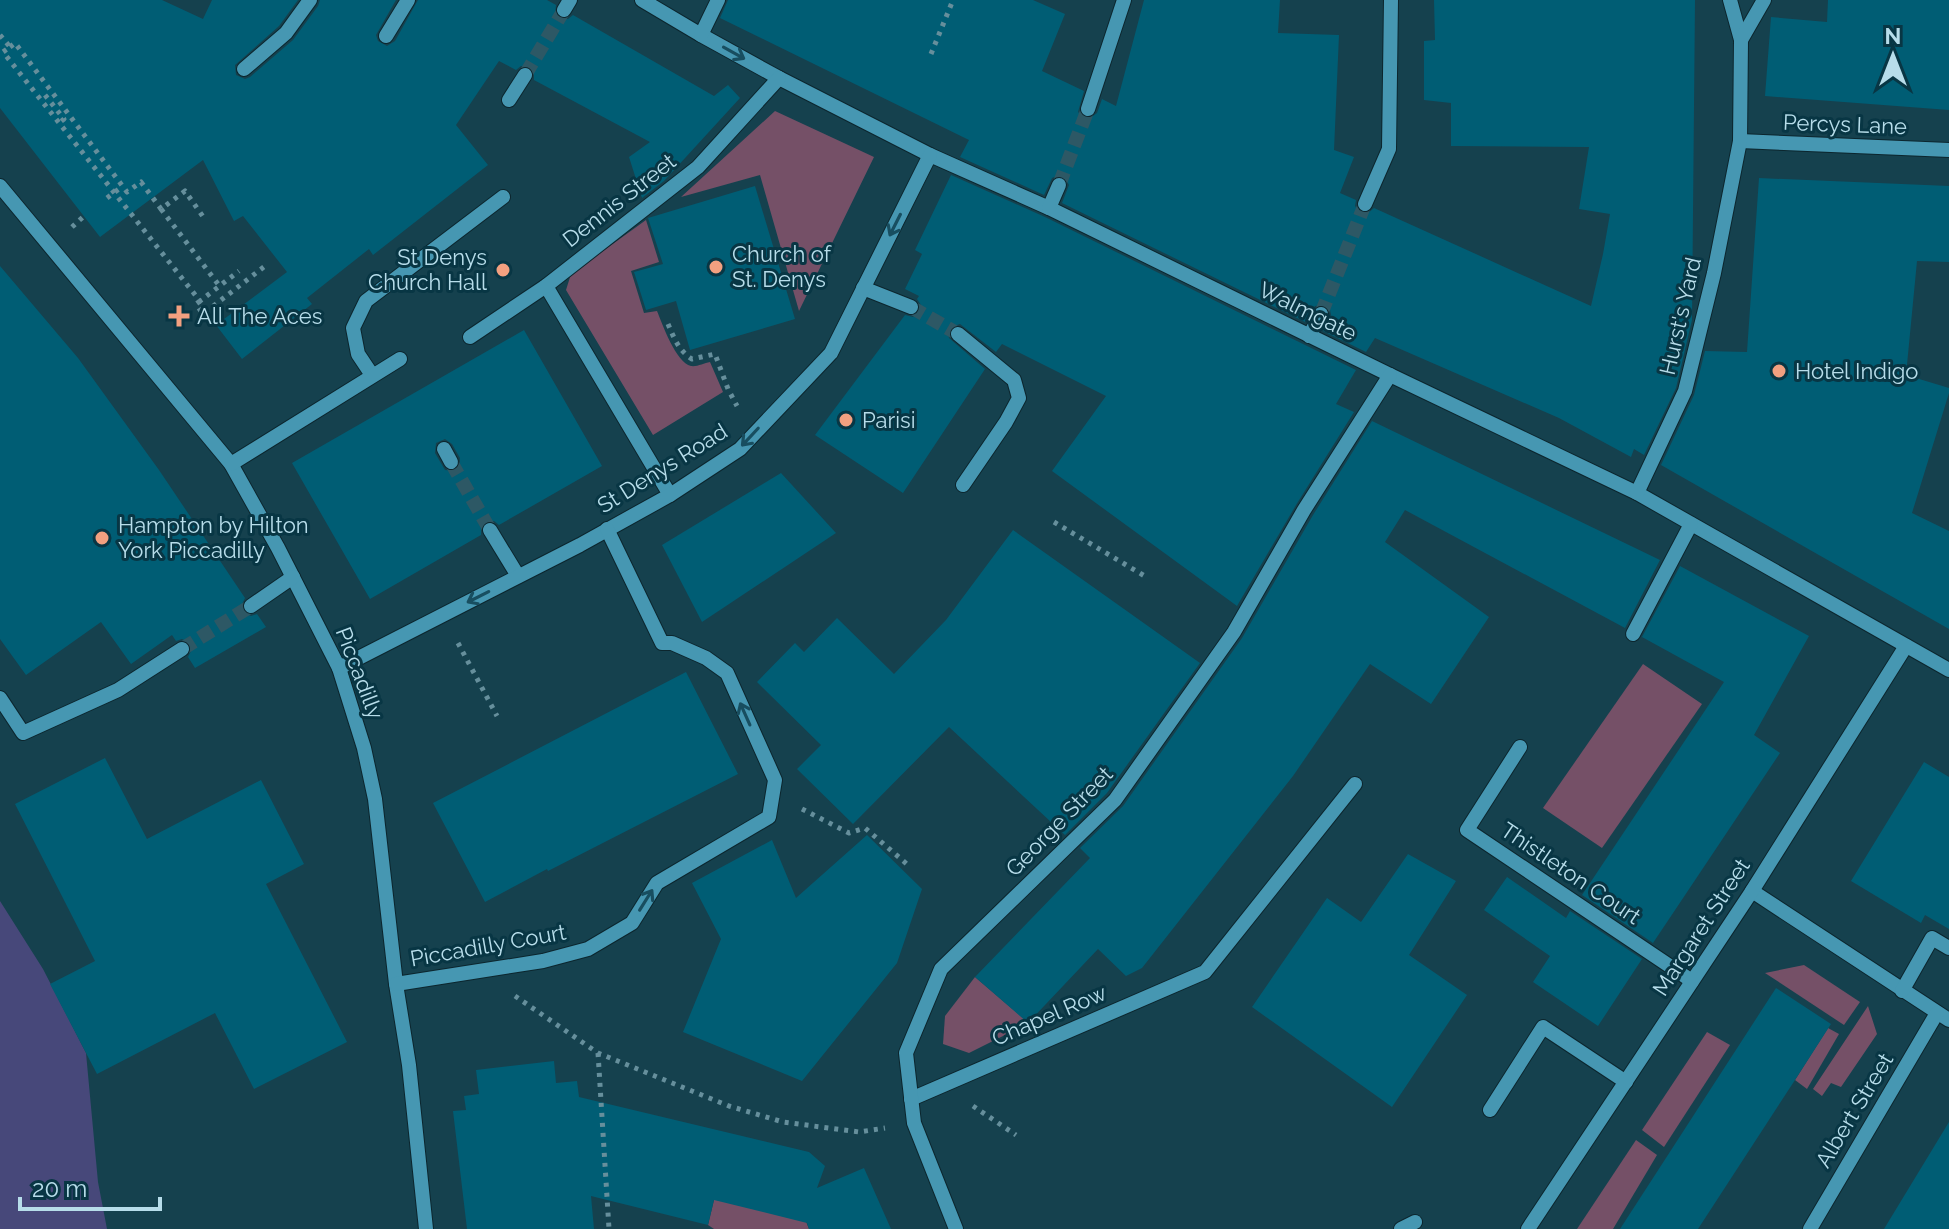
<svg xmlns="http://www.w3.org/2000/svg" width="1949" height="1229" font-family="Raleway,sans-serif">
<rect width="100%" height="100%" fill="#15414e"/>
<g fill="#755067">
<polygon points="775,111 874,157 799,311 760,175 681,197"/>
<path d="M646,220L659,262L631,271L644,313L657,311C662,323 676,363 691,366C697,367 704,363 710,362L723,392L653,435L566,290L571,274Z"/>
<polygon points="1643,664 1702,704 1602,848 1543,808"/>
<polygon points="1804,965 1860,1002 1844,1025 1765,973"/>
<polygon points="975,977 1029,1023 969,1053 943,1044 945,1016"/>
<polygon points="1868,1006 1877,1034 1841,1087 1831,1083 1822,1096 1813,1089"/>
<polygon points="1828,1028 1839,1034 1807,1089 1795,1080"/>
<polygon points="1707,1032 1730,1045 1664,1147 1642,1130"/>
<polygon points="1636,1140 1657,1155 1613,1229 1577,1229"/>
<polygon points="796,1197 809,1229 714,1229 708,1225 714,1200"/>
</g>
<polygon fill="#47487a" points="0,901 43,969 86,1053 98,1182 107,1229 0,1229"/>
<g fill="#005d74" fill-rule="evenodd">
<polygon points="0,0 162,0 203,19 212,0 298,0 279,26 235,65 236,75 245,79 250,77 293,40 318,6 320,0 396,0 376,35 378,41 387,46 395,41 418,0 547,0 556,5 555,14 560,19 568,19 573,15 714,96 728,85 740,98 664,181 642,198 629,157 650,142 534,80 534,71 530,66 521,66 516,70 499,61 456,125 488,165 373,255 369,249 307,298 312,304 242,359 216,325 287,272 243,216 234,221 203,160 100,237 0,108"/>
<polygon points="728,0 1033,0 1065,14 1042,71 1084,91 1078,112 1084,118 1089,119 1097,113 1102,99 1116,106 1144,0 1280,0 1278,33 1339,35 1334,150 1354,157 1340,193 1356,200 1355,206 1358,210 1367,214 1374,208 1591,306 1603,254 1610,214 1579,209 1589,147 1451,146 1451,103 1424,100 1424,41 1435,40 1434,0 1695,0 1692,320 1676,388 1644,455 1634,449 1631,457 1559,418 1375,338 1366,352 1323,331 1331,315 1330,310 1325,305 1315,306 1305,322 1062,203 1069,185 1064,176 1059,175 1052,178 1044,195 960,157 969,140 720,18"/>
<polygon points="1828,0 1949,0 1949,110 1765,96 1771,17 1827,22"/>
<polygon points="951,175 1045,217 1356,370 1336,404 1354,412 1296,505 1237,606 1052,471 1106,396 1002,344 996,352 960,324 951,327 948,333 949,338 985,369 903,493 815,435 905,315 913,317 920,311 921,305 917,299 919,296 905,289 922,254 915,250"/>
<polygon points="1759,178 1949,186 1949,262 1917,261 1906,375 1949,388 1949,393 1912,513 1949,531 1949,629 1661,465 1694,395 1705,351 1747,352"/>
<polygon points="755,186 795,319 690,350 676,301 646,310 634,272 663,264 648,218"/>
<polygon points="0,266 78,358 159,470 245,598 241,606 243,612 251,616 257,614 266,627 195,668 188,657 192,649 190,643 182,639 176,641 172,635 131,664 101,622 26,675 0,639"/>
<path d="M524,330L602,466L499,525L494,521H486L481,526V535L370,599L292,463ZM445,439L452,444L460,458V467L455,471L445,470L435,453L436,443Z"/>
<polygon points="1372,421 1660,560 1625,628 1405,510 1385,542 1489,617 1431,704 1370,664 1293,776 1142,968 1126,976 1098,949 1028,1023 975,977 1090,858 1080,848 1123,806 1242,638 1313,515"/>
<polygon points="781,473 836,533 702,622 662,545"/>
<polygon points="1013,530 1200,663 1107,793 1065,835 949,727 853,824 797,769 821,745 757,682 795,643 804,652 837,618 894,674 946,620"/>
<polygon points="1680,566 1809,636 1754,735 1780,753 1653,943 1582,895 1724,682 1642,637"/>
<polygon points="686,672 738,774 548,871 547,869 485,902 433,803"/>
<polygon points="105,758 147,839 261,780 304,864 266,884 347,1042 254,1089 215,1013 97,1074 50,984 95,961 15,804"/>
<polygon points="1924,762 1949,777 1949,929 1925,915 1921,923 1851,881"/>
<polygon points="867,835 922,889 897,963 802,1081 683,1032 721,939 692,883 772,840 796,898"/>
<polygon points="1408,854 1456,881 1409,955 1467,995 1392,1107 1252,1007 1327,898 1361,922"/>
<polygon points="1507,877 1566,918 1570,911 1642,959 1598,1026 1533,982 1550,956 1484,910"/>
<polygon points="1776,988 1831,1024 1795,1080 1698,1229 1620,1229"/>
<polygon points="554,1061 556,1083 577,1081 579,1097 809,1152 825,1166 817,1188 864,1168 891,1229 809,1229 807,1223 714,1200 708,1225 591,1196 594,1229 467,1229 453,1111 466,1110 464,1096 479,1094 476,1070"/>
<polygon points="1949,1122 1949,1229 1884,1229"/>
</g>
<g fill="none" stroke-linecap="round" stroke-linejoin="round">
<g stroke="#2d5865" stroke-width="14" stroke-dasharray="14 7" stroke-linecap="butt">
<polyline points="525,75 564,10"/>
<polyline points="1059,185 1088,109"/>
<polyline points="911,307 958,334"/>
<polyline points="1321,314 1365,204"/>
<polyline points="451,462 490,530"/>
<polyline points="182,649 251,606"/>
</g>
<defs>
<g id="minor">
<polyline points="642,0 701,35 779,78 930,155 1049,208 1390,375 1637,493 1949,670"/>
<polyline points="1730,0 1741,40"/>
<polyline points="564,10 570,0"/>
<polyline points="701,35 718,0"/>
<polyline points="386,36 408,0"/>
<polyline points="244,69 286,33 310,0"/>
<polyline points="509,100 525,75"/>
<polyline points="1088,109 1124,0"/>
<polyline points="1740,141 1949,150"/>
<polyline points="0,186 231,464 278,548 339,668 364,748 375,799 396,984 409,1065 426,1229"/>
<polyline points="1365,204 1389,149 1391,0"/>
<polyline points="1049,208 1059,185"/>
<polyline points="546,286 670,495"/>
<polyline points="863,288 911,307"/>
<polyline points="958,334 1014,380 1019,398 1006,422 963,485"/>
<polyline points="1309,336 1321,314"/>
<polyline points="470,337 546,286 698,167 779,78"/>
<polyline points="372,375 358,354 353,328 366,301 503,197"/>
<polyline points="444,449 451,462"/>
<polyline points="231,464 400,359"/>
<polyline points="1637,493 1685,391 1714,273 1740,141 1741,40 1764,0"/>
<polyline points="490,530 518,576"/>
<polyline points="251,606 293,577"/>
<polyline points="1633,634 1691,524"/>
<polyline points="339,668 580,545 670,495 740,449 831,353 930,155"/>
<polyline points="0,698 23,733 118,690 182,649"/>
<polyline points="1520,747 1467,830 1692,981"/>
<polyline points="1752,891 1949,1020"/>
<polyline points="396,984 543,961 588,949 632,923 657,883 769,817 775,780 727,673 706,658 672,643 662,643 607,529"/>
<polyline points="1902,991 1932,938 1949,948"/>
<polyline points="911,1099 1205,972 1355,784"/>
<polyline points="1490,1110 1543,1027 1626,1082"/>
<polyline points="956,1229 914,1123 906,1053 941,969 1115,800 1234,632 1304,510 1390,375"/>
<polyline points="1401,1229 1415,1222"/>
<polyline points="1528,1229 1752,891 1906,646"/>
<polyline points="1810,1229 1937,1013"/>
</g>
</defs>
<use href="#minor" stroke="#0c262e" stroke-width="16"/>
<g stroke="#668f9c" stroke-width="5" stroke-dasharray="4 6" stroke-linecap="butt">
<polyline points="0,35 10,47 3,52 200,301 239,271"/>
<polyline points="10,47 15,43 127,192 141,182 161,209 185,191 204,218"/>
<polyline points="931,54 953,0"/>
<polyline points="45,95 64,119 59,123"/>
<polyline points="107,198 123,186"/>
<polyline points="161,209 218,284"/>
<polyline points="72,227 84,216"/>
<polyline points="200,301 196,304 203,314 265,266"/>
<path d="M668,324C674,338 679,351 692,359L715,354L728,389L737,406"/>
<polyline points="1054,522 1148,578"/>
<polyline points="458,643 497,716"/>
<polyline points="802,809 849,833 865,828 908,865"/>
<polyline points="515,996 598,1053 729,1106 783,1122 859,1132 885,1128"/>
<polyline points="598,1053 609,1229"/>
<polyline points="973,1106 1016,1135"/>
</g>
<use href="#minor" stroke="#4697b2" stroke-width="14"/>
</g>
<defs><path id="oneway-shaft" d="M-6 0H5M1.5-3L5.5 0L1.5 3" fill="none" stroke-width="1.6" stroke-linecap="round" stroke-linejoin="round" transform="scale(2)"/></defs>
<g stroke="#184e60">
<use href="#oneway-shaft" transform="translate(734 53) rotate(29)"/>
<use href="#oneway-shaft" transform="translate(895 225) rotate(117)"/>
<use href="#oneway-shaft" transform="translate(750 437) rotate(133)"/>
<use href="#oneway-shaft" transform="translate(478 597) rotate(153)"/>
<use href="#oneway-shaft" transform="translate(745 714) rotate(-114)"/>
<use href="#oneway-shaft" transform="translate(646 900) rotate(-58)"/>
</g>
<g fill="#f2a080" stroke="#083644" stroke-width="3">
<circle cx="716" cy="267" r="8"/>
<circle cx="503" cy="270" r="8"/>
<path d="M175 304h8v8h8v8h-8v8h-8v-8h-8v-8h8z"/>
<circle cx="1779" cy="371" r="8"/>
<circle cx="846" cy="420" r="8"/>
<circle cx="102" cy="538" r="8"/>
</g>
<g text-anchor="middle" stroke-width="6" stroke-linejoin="round" paint-order="stroke">
<g font-size="22" fill="#b7ddea" stroke="#083644">
<text transform="translate(1845 124) rotate(2)" y="8">Percys Lane</text>
<text transform="translate(619 200) rotate(-38)" y="8">Dennis Street</text>
<text transform="translate(1308 311) rotate(26)" y="8">Walmgate</text>
<text transform="translate(1680 316) rotate(-77)" y="8">Hurst's Yard</text>
<text transform="translate(662 468) rotate(-32)" y="8">St Denys Road</text>
<text transform="translate(360 673) rotate(69)" y="8">Piccadilly</text>
<text transform="translate(1059 821) rotate(-46)" y="8">George Street</text>
<text transform="translate(1571 873) rotate(34)" y="8">Thistleton Court</text>
<text transform="translate(1701 927) rotate(-57)" y="8">Margaret Street</text>
<text transform="translate(488 945) rotate(-10)" y="8">Piccadilly Court</text>
<text transform="translate(1049 1015) rotate(-23)" y="8">Chapel Row</text>
<text transform="translate(1854 1110) rotate(-59)" y="8">Albert Street</text>
</g>
<g font-size="22" fill="#b7ddea" stroke="#083644" text-anchor="start">
<text x="732" y="262">Church of<tspan x="732" dy="25">St. Denys</tspan></text>
<text x="487" y="265" text-anchor="end">St Denys<tspan x="487" dy="25">Church Hall</tspan></text>
<text x="197" y="324">All The Aces</text>
<text x="1795" y="379">Hotel Indigo</text>
<text x="862" y="428">Parisi</text>
<text x="118" y="533">Hampton by Hilton<tspan x="118" dy="25">York Piccadilly</tspan></text>
</g>
</g>
<g transform="translate(1893 56)" stroke="#083644" stroke-width="6" paint-order="stroke">
<path d="M0-6L14 30L0 20L-14 30Z" fill="#b7ddea"/>
<text y="-12" font-size="22" font-weight="bold" text-anchor="middle" fill="#b7ddea">N</text>
</g>
<path d="M20 1197v12h140v-12" fill="none" stroke="#b7ddea" stroke-width="4"/>
<text x="32" y="1197" font-size="24" fill="#b7ddea" stroke="#083644" stroke-width="6" paint-order="stroke">20 m</text>
</svg>
